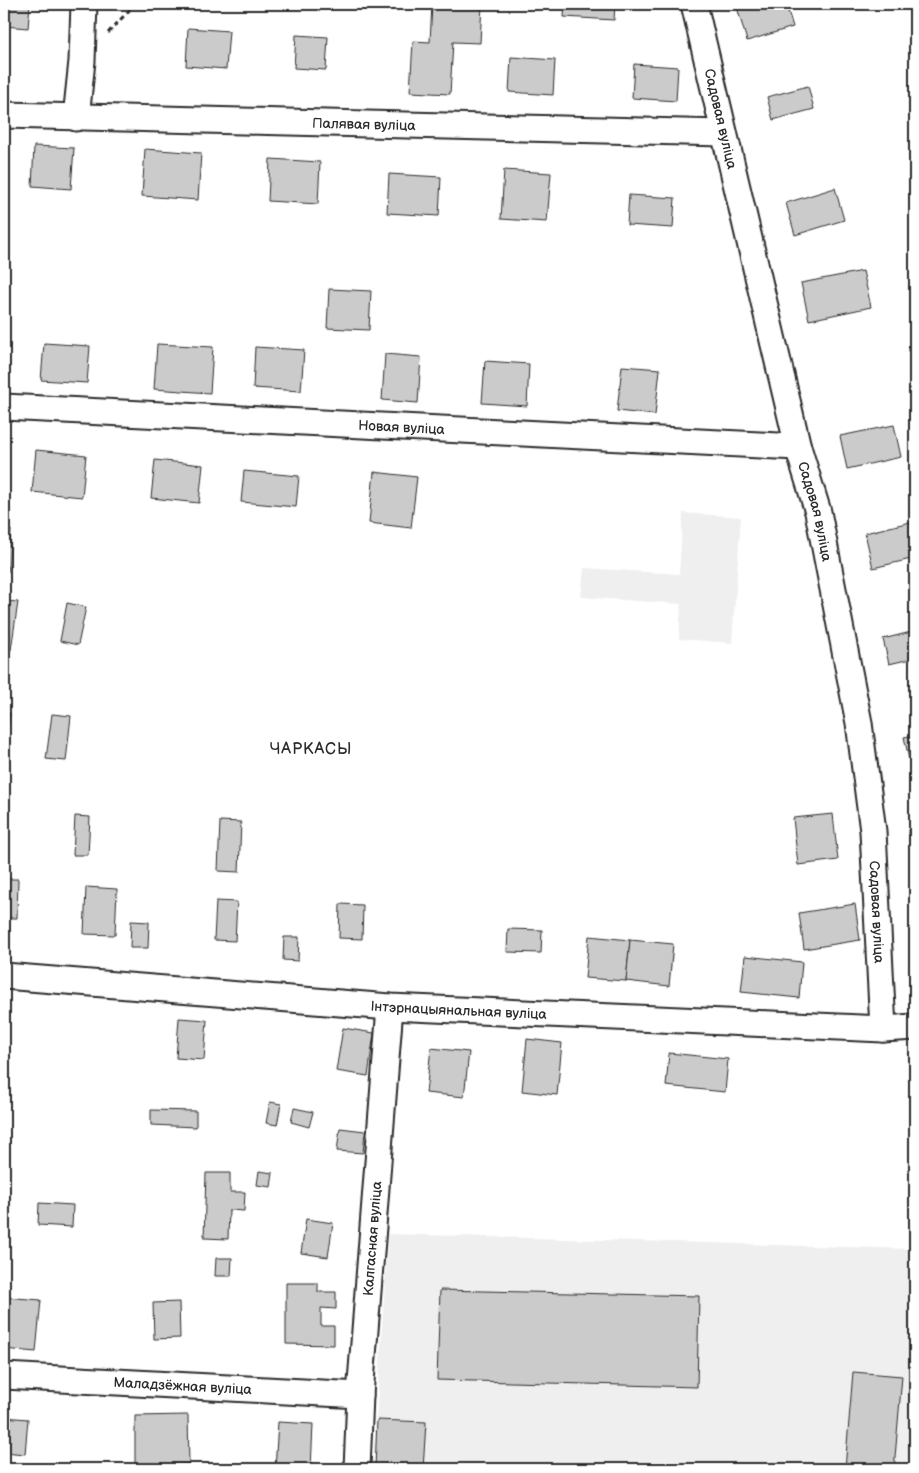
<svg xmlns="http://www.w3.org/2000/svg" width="919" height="1473" font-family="'Balsamiq Sans',sans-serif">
<rect width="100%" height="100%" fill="#fff"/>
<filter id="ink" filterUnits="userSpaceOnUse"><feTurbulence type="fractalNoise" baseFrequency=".02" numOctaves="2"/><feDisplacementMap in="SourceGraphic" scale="10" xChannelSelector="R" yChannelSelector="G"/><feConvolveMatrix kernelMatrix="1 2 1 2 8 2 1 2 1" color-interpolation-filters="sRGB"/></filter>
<g filter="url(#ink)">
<g fill="#efefef">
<polygon points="683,513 741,517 732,643 679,639 681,604 581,597 584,568 679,574"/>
<polygon points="388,1234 915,1249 915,1469 373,1469"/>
</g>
<g fill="#cbcbcb" stroke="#2b2b2b">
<polygon points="4,4 30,4 28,28 4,26"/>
<polygon points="358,4 385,4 385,7 358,6"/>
<polygon points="432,4 482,4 480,43 453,42 450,94 410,92 413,41 430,42"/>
<polygon points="565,4 615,4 614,20 564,17"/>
<polygon points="736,4 786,4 793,27 747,41"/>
<polygon points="188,28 229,31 226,69 186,66"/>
<polygon points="296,35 328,37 326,70 294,68"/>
<polygon points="511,57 555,60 553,95 509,92"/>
<polygon points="634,64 678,67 676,101 632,98"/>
<polygon points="808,86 814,109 773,120 767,97"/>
<polygon points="34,146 74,148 71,189 32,186"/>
<polygon points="145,149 201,153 198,200 142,196"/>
<polygon points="270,159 320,162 318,204 268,201"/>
<polygon points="504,170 551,173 547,222 501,219"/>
<polygon points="389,174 441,177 439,216 387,213"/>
<polygon points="835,188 844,220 795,235 786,203"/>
<polygon points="629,195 675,198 673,228 627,225"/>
<polygon points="863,271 871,307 809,320 801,283"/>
<polygon points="329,289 371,291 369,330 327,328"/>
<polygon points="44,343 90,346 87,383 41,380"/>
<polygon points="157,344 213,347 210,393 154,389"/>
<polygon points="255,347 304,350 301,391 253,388"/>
<polygon points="385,354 421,357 418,403 382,400"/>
<polygon points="485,361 529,364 527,406 482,403"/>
<polygon points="622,366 660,369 655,415 617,411"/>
<polygon points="894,425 901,457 847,469 840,436"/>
<polygon points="36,450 86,455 82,497 32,492"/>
<polygon points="155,460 203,465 199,503 151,498"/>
<polygon points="244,471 299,476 296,507 241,502"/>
<polygon points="374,472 417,477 411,528 369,523"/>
<polygon points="910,522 915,546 915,558 873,568 865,533"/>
<polygon points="4,529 11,530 8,572 4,572"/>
<polygon points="4,601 18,602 11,650 4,649"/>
<polygon points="67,603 86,607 78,645 60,641"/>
<polygon points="915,631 915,658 889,664 883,639"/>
<polygon points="4,712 10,713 6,742 4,741"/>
<polygon points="52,714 71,716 66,761 46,759"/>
<polygon points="915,735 915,785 904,737"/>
<polygon points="833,814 838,860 798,865 793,818"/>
<polygon points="75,816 90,817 88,855 73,855"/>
<polygon points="220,821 241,822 239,872 218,871"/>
<polygon points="914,864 915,864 915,899 912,899"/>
<polygon points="4,879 18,879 17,918 4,918"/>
<polygon points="86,887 117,889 115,935 84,934"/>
<polygon points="216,901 237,902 235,941 214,940"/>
<polygon points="340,904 363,905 362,939 339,938"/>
<polygon points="855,904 860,940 804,949 799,913"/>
<polygon points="131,921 149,922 148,948 130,948"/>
<polygon points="508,929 542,930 541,953 507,952"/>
<polygon points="589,936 630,940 626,981 585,978"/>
<polygon points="284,937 299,937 298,961 283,960"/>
<polygon points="630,940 673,944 669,986 626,981"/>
<polygon points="745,956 802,962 799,998 741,992"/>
<polygon points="914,957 915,957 915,993 911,993"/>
<polygon points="179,1018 207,1020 204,1060 176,1058"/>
<polygon points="343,1028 374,1033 368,1076 336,1071"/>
<polygon points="527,1039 562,1043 557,1095 522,1091"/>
<polygon points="431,1048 469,1052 464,1097 426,1093"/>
<polygon points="669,1053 728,1059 725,1092 666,1086"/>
<polygon points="270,1102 281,1104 277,1125 266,1123"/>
<polygon points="294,1108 313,1112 309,1127 291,1122"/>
<polygon points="151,1110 196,1111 196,1127 151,1125"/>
<polygon points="340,1128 365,1131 363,1153 337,1151"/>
<polygon points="259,1171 273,1173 271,1187 257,1185"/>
<polygon points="206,1173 230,1173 230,1192 245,1192 244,1211 229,1210 228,1239 204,1238"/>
<polygon points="39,1203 73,1205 72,1227 38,1225"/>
<polygon points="306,1219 333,1223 328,1257 301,1253"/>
<polygon points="216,1258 232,1258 231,1276 215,1276"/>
<polygon points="286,1283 318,1283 318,1292 336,1292 336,1309 321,1308 321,1326 334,1326 334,1345 286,1344"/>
<polygon points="440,1290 699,1296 697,1387 437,1380"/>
<polygon points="4,1297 41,1300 36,1352 4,1349"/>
<polygon points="179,1302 180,1338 154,1339 153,1303"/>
<polygon points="853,1372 902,1376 894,1469 845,1469"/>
<polygon points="188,1415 189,1464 135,1465 135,1416"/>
<polygon points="4,1417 28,1419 25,1454 4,1452"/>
<polygon points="377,1420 426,1422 423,1469 375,1469"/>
<polygon points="278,1422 313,1424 311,1469 275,1469"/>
</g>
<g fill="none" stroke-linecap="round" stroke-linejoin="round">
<defs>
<g id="street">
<path id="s1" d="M694,4L798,447L818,512L859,723L873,831L883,1029"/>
<path id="s2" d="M4,115L724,133"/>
<polyline points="76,118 82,61 84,4"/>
<path id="s3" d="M4,407L798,447"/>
<path id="s4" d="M4,976L390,1007L883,1029L915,1027"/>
<path id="s5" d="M4,1376L360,1395"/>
<path id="s6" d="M357,1469L360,1395L390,1007"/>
</g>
</defs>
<use href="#street" stroke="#2b2b2b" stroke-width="29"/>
<polyline stroke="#2b2b2b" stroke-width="3" stroke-dasharray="5 4" stroke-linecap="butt" points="108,33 135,4"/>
<use href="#street" stroke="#fff" stroke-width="25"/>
</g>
</g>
<g text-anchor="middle" stroke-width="4" stroke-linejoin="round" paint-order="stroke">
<g font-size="14" fill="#2b2b2b" stroke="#fff">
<text dy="5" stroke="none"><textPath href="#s1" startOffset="118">Садовая вуліца</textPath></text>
<text dy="5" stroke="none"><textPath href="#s2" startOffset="360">Палявая вуліца</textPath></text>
<text dy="5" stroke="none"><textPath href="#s3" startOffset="398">Новая вуліца</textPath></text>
<text dy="5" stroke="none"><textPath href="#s1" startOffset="522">Садовая вуліца</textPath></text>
<text dy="5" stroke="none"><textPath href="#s1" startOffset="928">Садовая вуліца</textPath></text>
<text dy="5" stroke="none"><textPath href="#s4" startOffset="456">Інтэрнацыянальная вуліца</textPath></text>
<text dy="5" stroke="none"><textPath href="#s6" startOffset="231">Калгасная вуліца</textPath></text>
<text dy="5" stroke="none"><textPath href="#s5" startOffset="179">Маладзёжная вуліца</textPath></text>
</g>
<g font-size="16" letter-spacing="1" fill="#2b2b2b" stroke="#fff">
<text x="311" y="754">ЧАРКАСЫ</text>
</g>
</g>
<rect width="919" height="1473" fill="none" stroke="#fff" stroke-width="20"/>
<rect x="10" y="10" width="899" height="1453" fill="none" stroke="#2b2b2b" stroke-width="2" filter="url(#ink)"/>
</svg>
